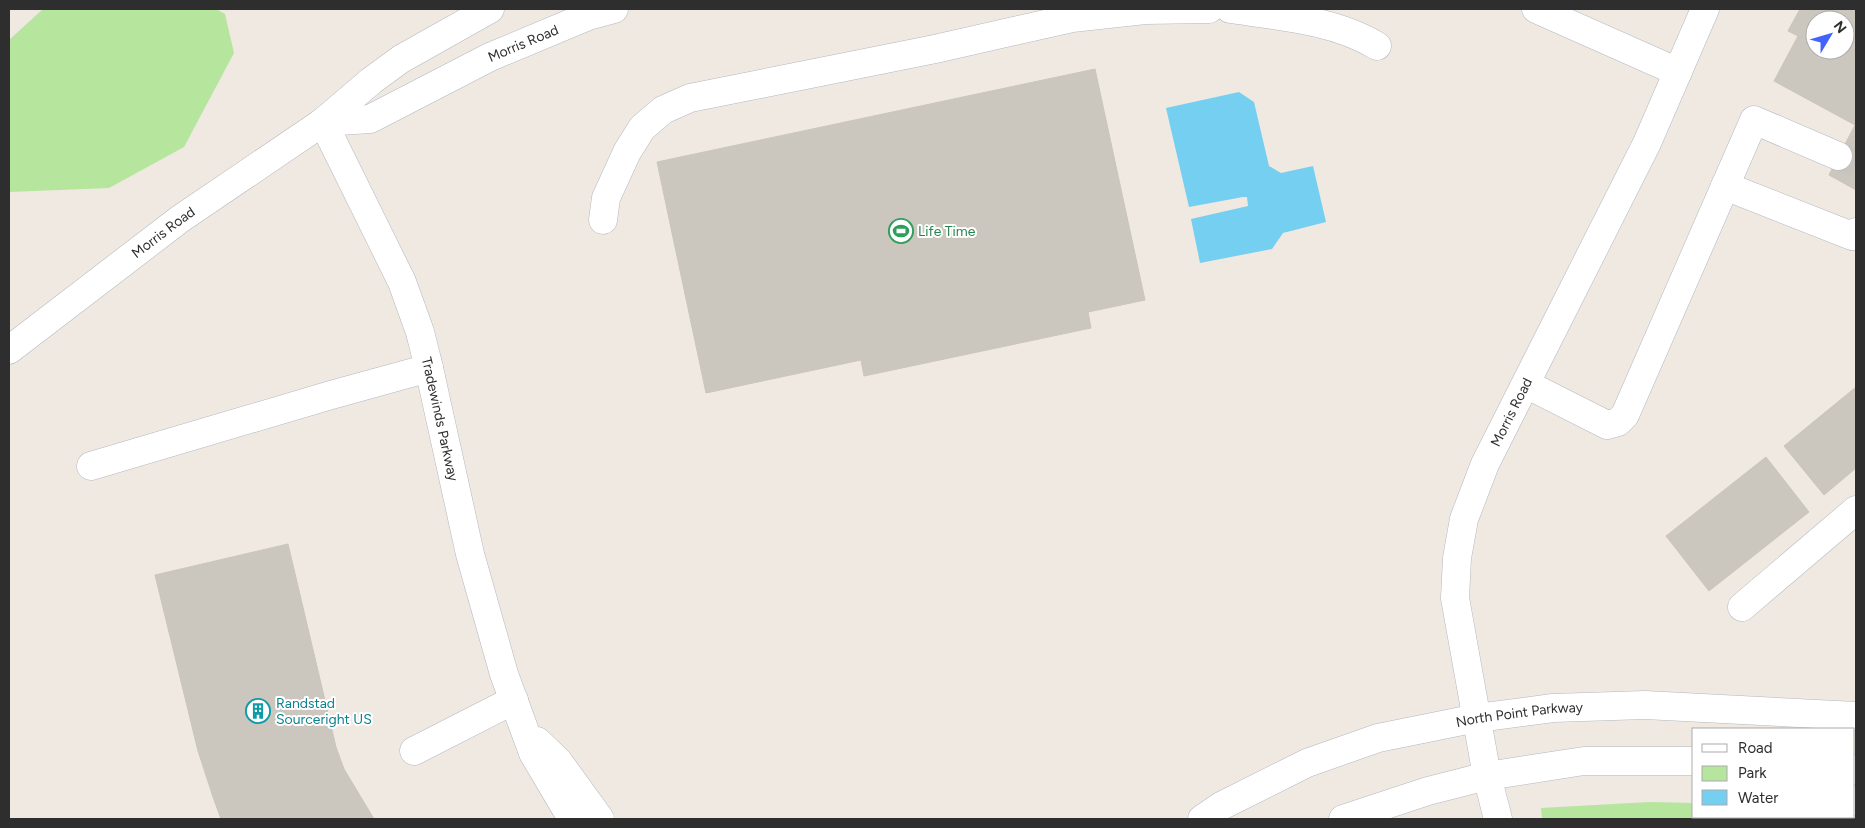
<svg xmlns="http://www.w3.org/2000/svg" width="1865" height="828" font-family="Figtree,sans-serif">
<rect width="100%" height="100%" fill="#efe9e1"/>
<g fill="#b6e59e">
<polygon points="43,9 216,9 225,14 234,53 184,147 109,188 9,192 9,40"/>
<polygon points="1650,802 1694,803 1694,817 1824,817 1831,819 1542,819 1541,808"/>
</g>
<polygon fill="#75cff0" points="1239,92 1254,102 1269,166 1281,173 1313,166 1326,222 1283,233 1272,249 1200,263 1191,219 1248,206 1247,197 1243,197 1189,207 1166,108"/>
<g fill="#cbc7bf" stroke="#cbc5ba" fill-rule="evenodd">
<path d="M1800,9H1856V190L1829,175L1855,125L1774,81L1798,36L1788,31ZM1815,20H1845V50H1815Z"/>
<polygon points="1095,69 1145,300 1088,312 1091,328 864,376 861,360 706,393 657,162"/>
<polygon points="1856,387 1856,468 1824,495 1784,446"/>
<polygon points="1766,457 1809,512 1709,591 1666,536"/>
<polygon points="288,544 336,747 344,769 374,819 221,819 213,797 198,751 155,575"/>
</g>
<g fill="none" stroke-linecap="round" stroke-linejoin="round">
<polyline stroke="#c8c4bd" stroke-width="28" stroke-dasharray="28 14" stroke-linecap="butt" points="1838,156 1856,163"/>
<defs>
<g id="minor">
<path d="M1230,9C1278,16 1335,20 1377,46"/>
<polyline points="1536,9 1678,72"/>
<path id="s1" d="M323,122L402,282L420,332L429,368L470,554L504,674L533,753L572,819"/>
<path id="s2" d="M323,122L370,119L490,57L588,16L614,9"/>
<polyline points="1725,186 1852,236 1856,232"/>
<polyline points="603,220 606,198 627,152 642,128 663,110 690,98 935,49 1072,18 1145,10 1209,9"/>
<path id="s3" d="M9,350L180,219L323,122L371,81L401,59L490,9"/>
<polyline points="1526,384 1607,425 1618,422 1625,415 1754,120 1838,156"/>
<polyline points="91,466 331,395 429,368"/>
<polyline points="1742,607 1856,510"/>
<polyline points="537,741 558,761 600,819"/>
<polyline points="414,751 514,700"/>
<polyline points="1854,770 1856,770"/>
<polyline points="1854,800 1856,801"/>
<path id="s4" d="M1202,819L1221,806L1307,763L1378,738L1477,718L1553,708L1645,705L1856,716"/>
<polyline points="1343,819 1428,791 1487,776 1584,761 1694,761"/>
<path id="s5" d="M1498,819L1487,776L1455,598L1457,558L1464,519L1485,464L1647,143L1705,9"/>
</g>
</defs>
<use href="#minor" stroke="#b4b7c1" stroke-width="29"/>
<use href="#minor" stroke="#fff" stroke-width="28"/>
</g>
<defs>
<symbol id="stadium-ring" viewBox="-11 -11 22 22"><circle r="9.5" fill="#fff" stroke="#2e9e5b" stroke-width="1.5"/><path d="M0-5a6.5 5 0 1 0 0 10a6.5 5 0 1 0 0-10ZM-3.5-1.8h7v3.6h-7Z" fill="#2e9e5b"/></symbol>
<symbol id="building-ring" viewBox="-11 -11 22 22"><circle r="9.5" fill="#fff" stroke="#0f9aa8" stroke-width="1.5"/><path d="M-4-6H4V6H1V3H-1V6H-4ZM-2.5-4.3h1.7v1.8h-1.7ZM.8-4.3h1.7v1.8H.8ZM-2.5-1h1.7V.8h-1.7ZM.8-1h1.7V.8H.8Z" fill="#0f9aa8"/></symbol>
</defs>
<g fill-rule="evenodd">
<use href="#stadium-ring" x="887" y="217" width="28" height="28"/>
<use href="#building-ring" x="244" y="697" width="28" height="28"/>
</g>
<g text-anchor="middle" stroke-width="4" stroke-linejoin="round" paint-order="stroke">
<g font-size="14" fill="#2e2e2e" stroke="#fff">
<text dy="5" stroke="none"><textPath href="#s2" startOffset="218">Morris Road</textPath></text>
<text dy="5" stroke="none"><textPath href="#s3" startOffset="194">Morris Road</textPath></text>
<text dy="5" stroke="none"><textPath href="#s5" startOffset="422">Morris Road</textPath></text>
<text dy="5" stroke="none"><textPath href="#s1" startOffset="321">Tradewinds Parkway</textPath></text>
<text dy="5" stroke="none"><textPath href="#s4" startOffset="338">North Point Parkway</textPath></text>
</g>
<g font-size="14" fill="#27864d" stroke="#fff" text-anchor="start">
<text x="918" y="236">Life Time</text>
</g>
<g font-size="14" fill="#0d838f" stroke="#fff" text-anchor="start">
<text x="276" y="708">Randstad<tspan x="276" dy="16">Sourceright US</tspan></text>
</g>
</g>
<rect width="1865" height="828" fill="none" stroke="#2e2e2e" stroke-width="20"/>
<rect x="1692" y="728" width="162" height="90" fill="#ffffff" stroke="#ababab"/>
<rect x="1702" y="744" width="25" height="8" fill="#ffffff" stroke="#ababab"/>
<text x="1738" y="753" font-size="15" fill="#2e2e2e">Road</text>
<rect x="1702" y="766" width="25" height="15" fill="#b6e59e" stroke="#ababab"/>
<text x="1738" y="778" font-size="15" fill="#2e2e2e">Park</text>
<rect x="1702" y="790" width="25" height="15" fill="#75cff0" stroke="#ababab"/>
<text x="1738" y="803" font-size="15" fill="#2e2e2e">Water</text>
<g transform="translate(1830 35) rotate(52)"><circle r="24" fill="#ffffff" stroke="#ababab"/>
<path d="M0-4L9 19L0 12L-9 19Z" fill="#4264fb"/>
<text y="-8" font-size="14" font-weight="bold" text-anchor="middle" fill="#2e2e2e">N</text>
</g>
</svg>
